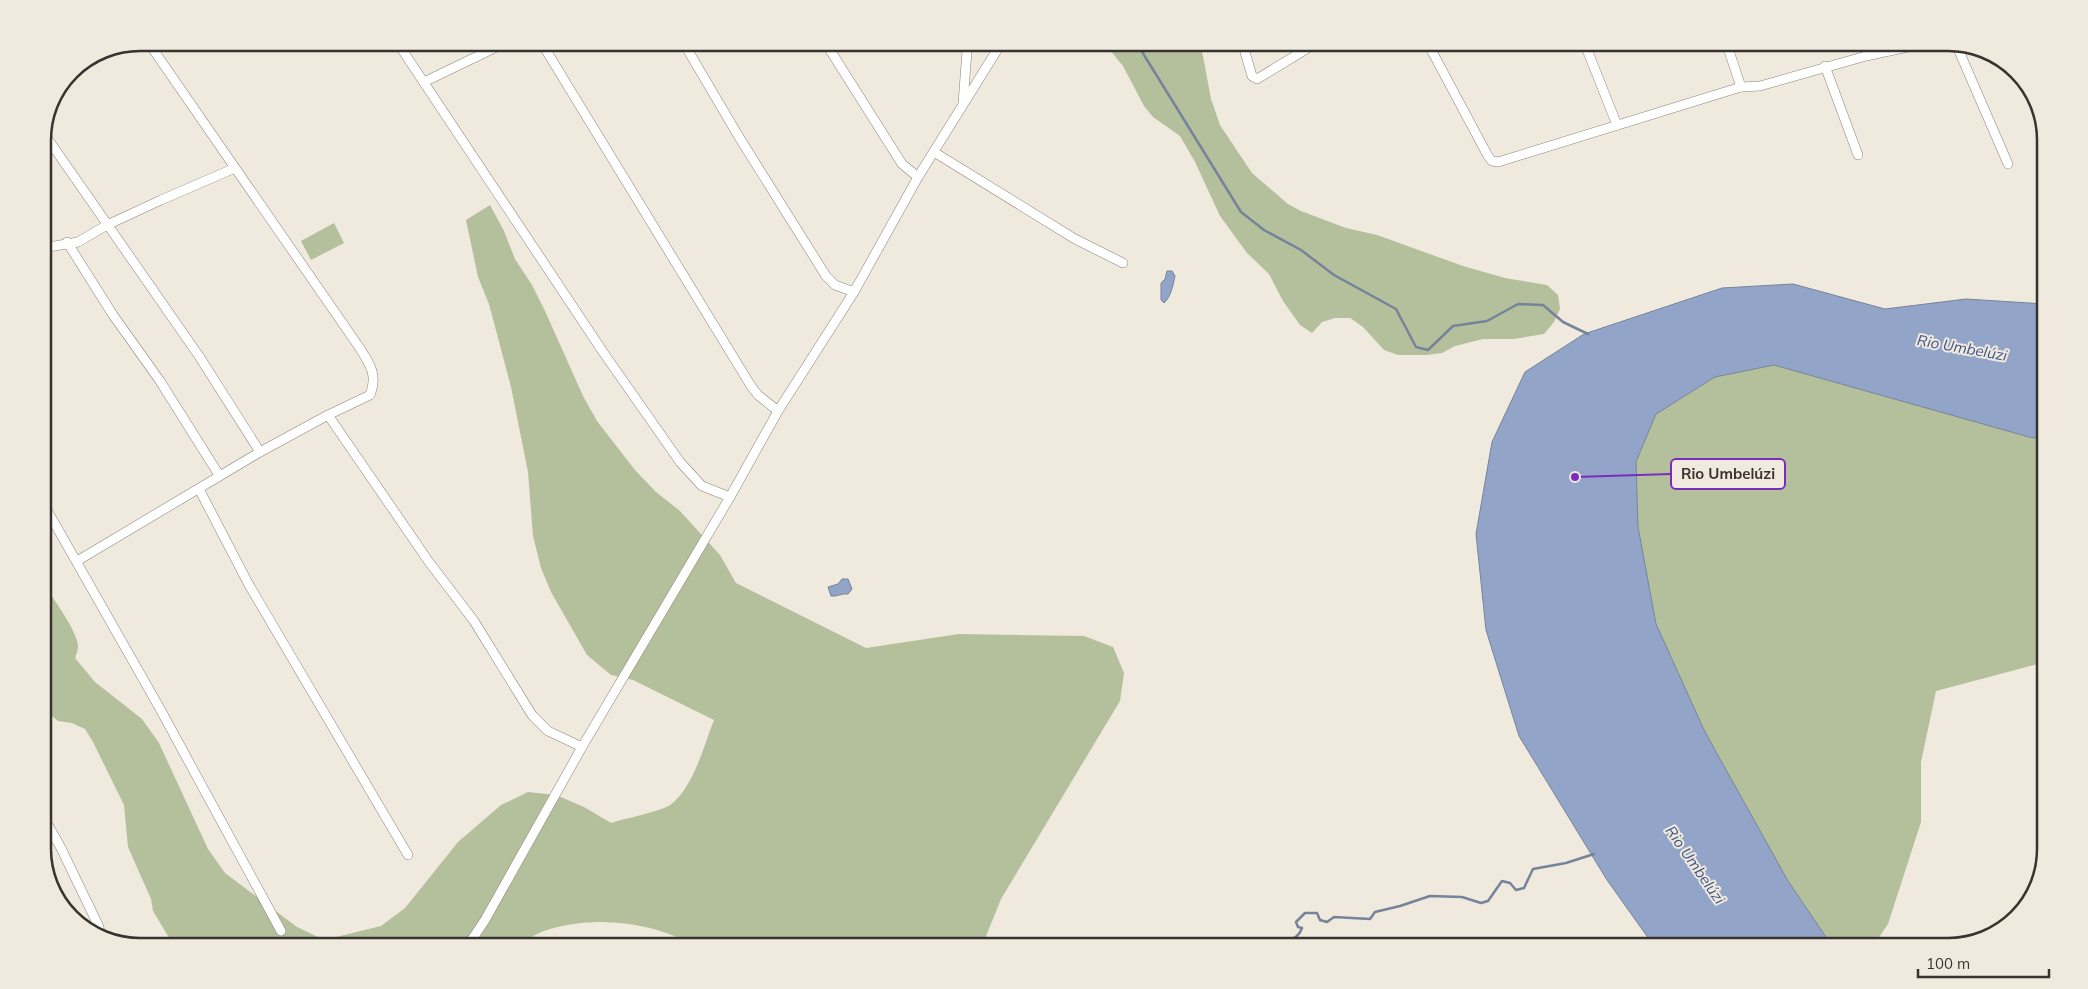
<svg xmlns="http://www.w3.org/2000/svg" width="2088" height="989" font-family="Mulish,sans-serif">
<rect width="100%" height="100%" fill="#f0e9de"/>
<g fill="#b4c09c">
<polygon points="1104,43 1199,43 1203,56 1211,99 1220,125 1252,173 1288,204 1301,211 1346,228 1377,235 1463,266 1505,278 1547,285 1558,295 1560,309 1554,322 1544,334 1514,339 1483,339 1455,346 1442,353 1427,355 1398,355 1384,350 1363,327 1350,318 1335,318 1322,322 1312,333 1300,325 1283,301 1269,274 1247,253 1220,216 1195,162 1180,136 1153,117 1144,106 1123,66"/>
<path d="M490,205L504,231L515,259L532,285L545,311L583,396L597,421L635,470L656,492L680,511L720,555L736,583L866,648L959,634L1084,636L1113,647L1124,673L1120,701L1001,899L982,946H695C651,921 592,915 544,931C535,934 526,941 517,946H174L153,911L151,899L128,847L124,805L93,742L85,729L72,723L58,721L43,709V585C52,595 78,633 78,646C78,650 76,655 75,658L95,682L142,719L159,743L208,849L225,873L297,927L324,940L381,926L405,908L458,842L501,805L528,792L556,795L584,807L611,823C623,819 662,811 670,805C693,789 704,745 714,720L633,680L611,675L587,655L551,592L541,568L533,536L528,472L511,387L489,304L478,277L466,220Z"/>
<polygon points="334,223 344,243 311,260 301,241"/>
<polygon points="1774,365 2029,437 2045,440 2045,662 1936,691 1921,762 1921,822 1888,924 1873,946 1832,946 1788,881 1705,732 1656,624 1638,527 1636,463 1656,414 1715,377"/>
</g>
<g fill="#92a5c8" stroke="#77839a">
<path d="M1167,271H1172L1175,276C1173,285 1171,297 1164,303L1161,300V283L1165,279Z"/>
<polygon points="1793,284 1885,309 1966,299 2045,304 2045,440 2029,437 1774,365 1715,377 1656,414 1636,462 1638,527 1656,624 1705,732 1788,881 1832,946 1654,946 1607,880 1519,736 1486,630 1476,534 1492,442 1525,372 1584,334 1722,288"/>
<path d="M842,579H848L852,589L848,594C841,593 837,597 831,596L828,587L838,584Z"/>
</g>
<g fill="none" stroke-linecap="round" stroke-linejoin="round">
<g stroke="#77839a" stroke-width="2.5">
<polyline points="1136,42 1241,212 1264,230 1301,250 1334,275 1396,309 1416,347 1428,350 1453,326 1487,321 1518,304 1543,305 1563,322 1588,334"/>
<path d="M1280,946C1288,939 1298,940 1302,928L1298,927L1296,922L1305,913H1317L1320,920L1327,922L1334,917L1370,919L1375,912L1400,906L1430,896L1462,897L1481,903L1488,901L1502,881L1510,883L1516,890L1524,888L1533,869L1566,863L1594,854"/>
</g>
<defs>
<g id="minor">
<polyline points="397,42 603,352 680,462 702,486 730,497"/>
<polyline points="541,42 751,386 758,395 778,411"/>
<polyline points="683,42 739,137 826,276 835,285 854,292"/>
<polyline points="825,42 902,164 918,177"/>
<polyline points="1242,42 1252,76 1257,79 1318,42"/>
<polyline points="1427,42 1488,156 1492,161 1498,162 1741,87 1760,86 1866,56 1931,42"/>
<polyline points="1584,42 1617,125"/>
<polyline points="1726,42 1741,87"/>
<polyline points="1956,44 2008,164"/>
<polyline points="1430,47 1441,42"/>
<polyline points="1825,66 1858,155"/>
<polyline points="424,82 507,42"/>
<polyline points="963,103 967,51 965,42"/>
<path d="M43,132L199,356L260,452L328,415L370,395C378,375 370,364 359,347L148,42"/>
<polyline points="934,152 1075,239 1123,263"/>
<polyline points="67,242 113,315 160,381 219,475"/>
<polyline points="43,248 78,242 107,225 161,200 235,168"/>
<polyline points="328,415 429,562 474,621 532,715 548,731 582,747"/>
<polyline points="199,489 249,585 408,855"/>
<polyline points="43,503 159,707 281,931"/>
<polyline points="77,561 260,452"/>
<polyline points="43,816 61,848 99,927 101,938"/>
<polyline points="464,946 473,938 485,920 582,747 730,497 778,411 854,292 918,177 1002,42"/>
</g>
</defs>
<use href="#minor" stroke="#8c857b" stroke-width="10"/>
<use href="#minor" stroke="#fff" stroke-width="9"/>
</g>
<g text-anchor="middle" stroke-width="4" stroke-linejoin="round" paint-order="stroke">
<g font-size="15" font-style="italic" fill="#3d5587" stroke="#f0e9de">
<text transform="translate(1962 348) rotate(10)" y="5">Rio Umbelúzi</text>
<text transform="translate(1695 865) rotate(55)" y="5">Rio Umbelúzi</text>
</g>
</g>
<path d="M0 0H2088V989H0ZM140 51H1948A89 89 0 0 1 2037 140V849A89 89 0 0 1 1948 938H140A89 89 0 0 1 51 849V140A89 89 0 0 1 140 51Z" fill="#f0e9de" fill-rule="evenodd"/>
<path fill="none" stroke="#373430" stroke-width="2.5" d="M140 51H1948A89 89 0 0 1 2037 140V849A89 89 0 0 1 1948 938H140A89 89 0 0 1 51 849V140A89 89 0 0 1 140 51Z"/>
<path fill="none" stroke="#7b2cbf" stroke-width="2" d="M1575 477L1671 474"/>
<circle fill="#7b2cbf" stroke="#f0e9de" stroke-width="2" cx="1575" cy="477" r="5"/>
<rect fill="#f0e9de" stroke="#7b2cbf" stroke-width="2" x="1671" y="459" width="114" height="30" rx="5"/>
<g font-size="15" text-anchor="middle" font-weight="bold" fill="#373430">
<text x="1728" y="479">Rio Umbelúzi</text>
</g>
<path d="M1918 969v8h131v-8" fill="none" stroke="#373430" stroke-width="2.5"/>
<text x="1926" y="969" font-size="15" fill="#373430" stroke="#f0e9de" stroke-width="4" paint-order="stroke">100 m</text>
</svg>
